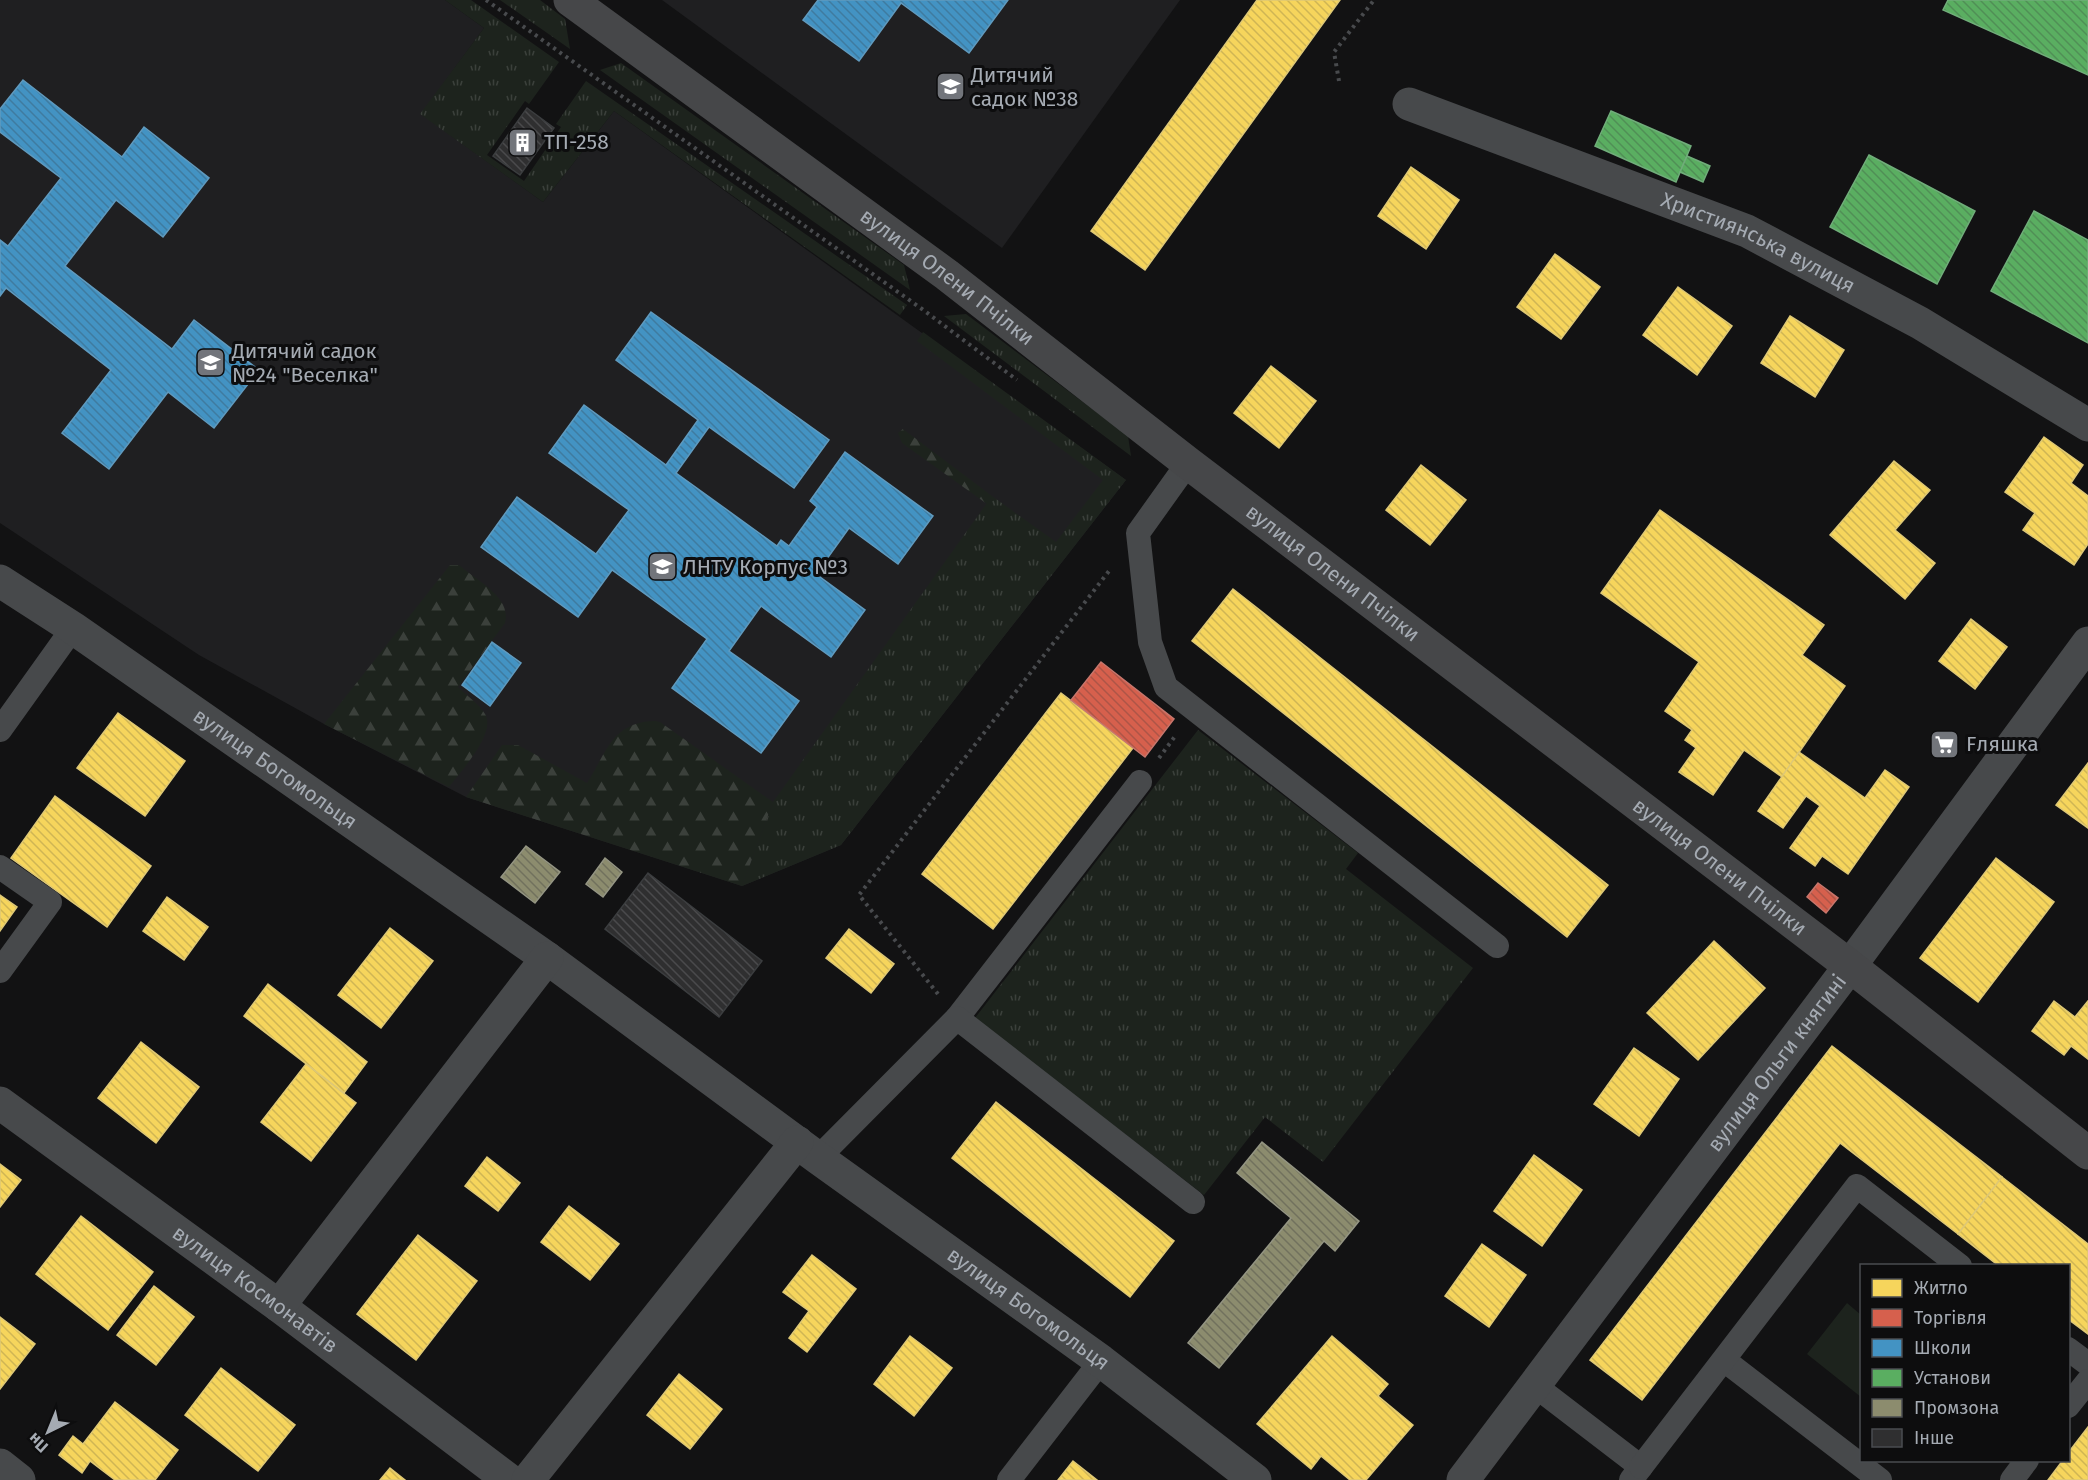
<svg xmlns="http://www.w3.org/2000/svg" width="2088" height="1480" font-family="'Fira Sans',sans-serif">
<defs>
<pattern id="grass-tufts" width="24" height="20" patternUnits="userSpaceOnUse" patternTransform="scale(1.5)"><rect width="24" height="20" fill="#1d231d"/><path d="M3 7l-1-3M5 7V3M7 7l1-3M15 17l-1-3M17 17v-4M19 17l1-3" fill="none" stroke="#3b403b"/></pattern>
<pattern id="forest-firs" width="22" height="20" patternUnits="userSpaceOnUse" patternTransform="scale(1.5)"><rect width="22" height="20" fill="#1d231d"/><path d="M5 1l3.5 6h-7zM16 11l3.5 6h-7z" fill="#3b403b"/></pattern>
<pattern id="homes-back-hatch" width="6" height="6" patternUnits="userSpaceOnUse" patternTransform="scale(1.5)"><rect width="6" height="6" fill="#f6d55c"/><path d="M-1 5l2 2M0 0l6 6M5-1l2 2" fill="none" stroke="#cfb554"/></pattern>
<pattern id="shops-back-hatch" width="6" height="6" patternUnits="userSpaceOnUse" patternTransform="scale(1.5)"><rect width="6" height="6" fill="#d6604d"/><path d="M-1 5l2 2M0 0l6 6M5-1l2 2" fill="none" stroke="#ad5547"/></pattern>
<pattern id="schools-back-hatch" width="6" height="6" patternUnits="userSpaceOnUse" patternTransform="scale(1.5)"><rect width="6" height="6" fill="#4393c3"/><path d="M-1 5l2 2M0 0l6 6M5-1l2 2" fill="none" stroke="#3f7ba0"/></pattern>
<pattern id="public-back-hatch" width="6" height="6" patternUnits="userSpaceOnUse" patternTransform="scale(1.5)"><rect width="6" height="6" fill="#5aae61"/><path d="M-1 5l2 2M0 0l6 6M5-1l2 2" fill="none" stroke="#508f56"/></pattern>
<pattern id="industry-back-hatch" width="6" height="6" patternUnits="userSpaceOnUse" patternTransform="scale(1.5)"><rect width="6" height="6" fill="#8c8c6e"/><path d="M-1 5l2 2M0 0l6 6M5-1l2 2" fill="none" stroke="#71715d"/></pattern>
<pattern id="building-back-hatch" width="6" height="6" patternUnits="userSpaceOnUse" patternTransform="scale(1.5)"><rect width="6" height="6" fill="#2f2f30"/><path d="M-1 5l2 2M0 0l6 6M5-1l2 2" fill="none" stroke="#4a4a4c"/></pattern>
</defs>
<rect width="100%" height="100%" fill="#121213"/>
<g fill="#1f1f21">
<polygon points="0,0 445,0 484,28 421,114 543,202 614,111 1126,480 841,845 742,886 466,797 324,724 199,655 0,523"/>
<polygon points="662,0 1180,0 1002,248"/>
</g>
<g fill="url(#grass-tufts)">
<polygon points="445,0 471,0 559,62 529,104 525,101 487,155 524,181 561,127 556,124 586,81 907,305 900,315 614,111 543,202 420,114 484,28"/>
<polygon points="500,0 540,0 565,19 570,49"/>
<polygon points="621,63 904,265 910,290 600,70"/>
<polygon points="966,314 1128,436 1131,456 944,316"/>
<polygon points="923,332 1126,480 841,845 742,886 773,802 992,496 1056,542 1103,480 917,341"/>
<polygon points="1198,730 1358,853 1346,869 1473,968 1323,1162 1265,1117 1204,1195 975,1018"/>
</g>
<g fill="url(#forest-firs)">
<polygon points="903,429 992,496 987,504 902,443 898,433"/>
<path d="M450,565H459C476,580 512,597 505,623L458,687C466,695 479,704 485,714C497,733 460,772 449,787L324,724Z"/>
<path d="M655,721L660,722L773,802L742,886L466,797L502,745H518L587,783C607,752 612,722 655,721Z"/>
</g>
<polygon fill="#1d231d" points="1847,1303 1861,1315 1861,1397 1807,1354"/>
<g fill="url(#homes-back-hatch)" stroke="#dec876" stroke-width="1.5">
<polygon points="1257,0 1340,0 1145,270 1091,231"/>
<polygon points="1411,167 1459,200 1426,249 1378,216"/>
<polygon points="1555,254 1600,287 1561,339 1517,307"/>
<polygon points="1678,287 1732,326 1697,375 1643,335"/>
<polygon points="1790,316 1844,350 1815,397 1761,363"/>
<polygon points="1271,366 1316,401 1279,448 1234,413"/>
<polygon points="2044,437 2083,465 2071,483 2088,496 2088,544 2074,565 2023,530 2035,513 2005,492"/>
<polygon points="1894,461 1930,490 1895,530 1935,563 1905,599 1830,535"/>
<polygon points="1421,465 1466,500 1430,545 1386,510"/>
<polygon points="1660,510 1824,625 1802,655 1845,686 1782,777 1744,750 1713,795 1679,772 1696,748 1685,740 1692,730 1665,711 1699,662 1601,593"/>
<polygon points="1233,589 1608,885 1567,937 1192,641"/>
<polygon points="1971,619 2007,647 1975,689 1939,661"/>
<polygon points="1061,693 1133,748 993,929 922,874"/>
<polygon points="118,713 185,761 145,816 77,768"/>
<polygon points="1799,752 1865,798 1885,770 1909,787 1848,874 1822,856 1815,866 1790,848 1820,806 1806,796 1783,828 1758,811"/>
<polygon points="2088,763 2088,828 2056,805"/>
<polygon points="55,796 151,866 107,927 11,858"/>
<polygon points="1996,858 2054,902 1978,1002 1920,958"/>
<polygon points="0,895 17,907 0,931"/>
<polygon points="167,897 208,927 184,960 143,931"/>
<polygon points="390,928 433,961 381,1028 338,995"/>
<polygon points="849,929 894,964 871,993 826,958"/>
<polygon points="1714,941 1765,988 1698,1060 1647,1013"/>
<polygon points="268,984 367,1062 344,1093 244,1016"/>
<polygon points="2054,1001 2075,1017 2088,1001 2088,1059 2071,1046 2064,1055 2032,1031"/>
<polygon points="141,1042 199,1087 156,1143 98,1098"/>
<polygon points="1832,1046 2002,1177 1958,1234 1840,1143 1642,1400 1590,1360"/>
<polygon points="1634,1048 1679,1079 1639,1136 1594,1104"/>
<polygon points="306,1064 356,1103 311,1161 261,1122"/>
<polygon points="996,1102 1174,1241 1130,1297 952,1158"/>
<polygon points="1534,1155 1582,1190 1542,1246 1494,1211"/>
<polygon points="487,1157 520,1183 498,1211 465,1186"/>
<polygon points="0,1164 21,1180 0,1207"/>
<polygon points="2002,1177 2088,1244 2088,1334 2068,1319 2068,1266 1999,1266 1958,1234"/>
<polygon points="569,1206 619,1244 590,1280 541,1242"/>
<polygon points="81,1216 153,1272 108,1330 36,1274"/>
<polygon points="418,1235 477,1281 416,1360 357,1314"/>
<polygon points="1482,1244 1526,1275 1489,1327 1445,1296"/>
<polygon points="812,1255 856,1289 807,1352 789,1338 809,1311 783,1292"/>
<polygon points="154,1286 194,1317 156,1365 117,1335"/>
<polygon points="0,1317 35,1344 0,1389"/>
<polygon points="910,1336 952,1368 914,1416 874,1384"/>
<polygon points="1332,1336 1388,1384 1378,1396 1413,1425 1366,1480 1350,1480 1321,1456 1311,1469 1257,1424"/>
<polygon points="221,1368 295,1425 258,1471 185,1415"/>
<polygon points="679,1374 722,1409 690,1449 647,1415"/>
<polygon points="115,1402 178,1450 155,1480 115,1480 90,1461 82,1473 59,1455 73,1436 83,1444"/>
<polygon points="2088,1427 2088,1480 2048,1480 2063,1460 2068,1460 2068,1453"/>
<polygon points="1073,1461 1097,1480 1058,1480"/>
<polygon points="390,1468 405,1480 380,1480"/>
</g>
<g fill="url(#shops-back-hatch)" stroke="#c7766c" stroke-width="1.5">
<polygon points="1101,662 1174,719 1145,757 1071,700"/>
<polygon points="1818,883 1838,898 1826,913 1807,897"/>
</g>
<g fill="url(#schools-back-hatch)" stroke="#609abe" stroke-width="1.5">
<polygon points="818,0 1008,0 969,53 901,3 859,61 803,20"/>
<polygon points="23,80 122,157 144,127 209,178 163,237 116,200 65,266 172,349 194,320 259,370 214,428 168,392 109,469 62,433 111,370 6,288 0,296 0,240 8,246 61,178 0,132 0,109"/>
<polygon points="651,312 829,440 794,488 709,427 676,473 777,546 781,540 789,546 817,507 810,501 845,452 933,516 898,564 849,528 816,574 865,610 831,657 761,606 729,651 799,701 761,753 672,688 707,639 612,570 578,617 481,547 517,497 596,554 629,510 549,453 584,405 666,465 698,420 616,360"/>
<polygon points="492,642 521,663 490,706 462,685"/>
</g>
<g fill="url(#public-back-hatch)" stroke="#70ad7a" stroke-width="1.5">
<polygon points="1948,0 2088,0 2088,75 1943,10"/>
<polygon points="1611,111 1691,146 1676,182 1595,146"/>
<polygon points="1869,155 1975,211 1937,284 1830,227"/>
<polygon points="1687,156 1710,166 1703,182 1680,172"/>
<polygon points="2034,211 2088,240 2088,343 1991,291"/>
</g>
<g fill="url(#industry-back-hatch)" stroke="#949583" stroke-width="1.5">
<polygon points="526,846 560,872 535,903 501,877"/>
<polygon points="605,858 622,872 603,897 586,884"/>
<polygon points="1262,1142 1359,1221 1335,1251 1324,1241 1219,1368 1188,1343 1291,1218 1237,1173"/>
</g>
<g fill="url(#building-back-hatch)" stroke="#3b3d3f" stroke-width="1.5">
<polygon points="527,108 554,128 520,175 493,156"/>
<polygon points="648,873 762,961 719,1017 605,929"/>
</g>
<g fill="none" stroke-linecap="round" stroke-linejoin="round">
<g stroke="#484a4d" stroke-width="4" stroke-dasharray="3 4.5" stroke-linecap="butt">
<polyline points="486,0 922,309 1017,380"/>
<polyline points="1339,81 1334,52 1374,0"/>
<polyline points="1159,758 1176,735"/>
<polyline points="938,994 859,895 1109,571"/>
</g>
<g stroke="#47494b" stroke-width="24">
<polyline points="1188,463 1138,533 1150,642 1166,687 1497,946"/>
<polyline points="0,730 73,628"/>
<polyline points="0,867 50,902 0,971"/>
<polyline points="957,1018 1140,782"/>
<polyline points="818,1158 957,1018 1193,1202"/>
<polyline points="2068,1349 2088,1364"/>
<polyline points="1724,1360 1880,1480"/>
<polyline points="1534,1385 1641,1467 1631,1480"/>
<polyline points="2068,1406 2088,1381"/>
<polyline points="1641,1467 1857,1186 1960,1266"/>
<polyline points="1009,1480 1101,1361"/>
<polyline points="2012,1480 2027,1460"/>
</g>
<g stroke="#47494b" stroke-width="33">
<path id="s1" d="M1409,104L1747,231L1920,323L2088,425"/>
<path id="s2" d="M0,581L73,628L547,958L818,1158L1101,1361L1255,1480"/>
<path id="s3" d="M0,1103L279,1306L509,1480"/>
<polyline points="279,1306 547,958"/>
<polyline points="0,1465 19,1480"/>
<polyline points="528,1480 797,1142"/>
<path id="s4" d="M1463,1480L1850,966L2088,643"/>
</g>
<path stroke="#464749" stroke-width="33" id="s5" d="M570,0L947,275L1188,463L1850,966L2088,1153"/>
</g>
<defs>
<symbol id="school-square" viewBox="-11 -11 22 22"><rect x="-9" y="-9" width="18" height="18" rx="4" fill="#72757b" stroke="#0d0d0e"/><path d="M0-5L7-2L0 1L-7-2ZM-4 1L0 2.5L4 1V4Q0 6-4 4Z" fill="#fff"/></symbol>
<symbol id="building-square" viewBox="-11 -11 22 22"><rect x="-9" y="-9" width="18" height="18" rx="4" fill="#72757b" stroke="#0d0d0e"/><path d="M-4-6H4V6H1V3H-1V6H-4ZM-2.5-4.3h1.7v1.8h-1.7ZM.8-4.3h1.7v1.8H.8ZM-2.5-1h1.7V.8h-1.7ZM.8-1h1.7V.8H.8Z" fill="#fff"/></symbol>
<symbol id="university-square" viewBox="-11 -11 22 22"><rect x="-9" y="-9" width="18" height="18" rx="4" fill="#72757b" stroke="#0d0d0e"/><path d="M0-5L7-2L0 1L-7-2ZM-4 1L0 2.5L4 1V4Q0 6-4 4Z" fill="#fff"/></symbol>
<symbol id="supermarket-square" viewBox="-11 -11 22 22"><rect x="-9" y="-9" width="18" height="18" rx="4" fill="#72757b" stroke="#0d0d0e"/><path d="M-6-5.5h2.5l.6 2H6L4.5 2H-2.5L-4.4-4H-6ZM-1.5 3.2a1.3 1.3 0 1 0 .1 0ZM3 3.2a1.3 1.3 0 1 0 .1 0Z" fill="#fff"/></symbol>
</defs>
<g fill-rule="evenodd">
<use href="#school-square" x="934" y="70" width="33" height="33"/>
<use href="#building-square" x="506" y="126" width="33" height="33"/>
<use href="#school-square" x="194" y="346" width="33" height="33"/>
<use href="#university-square" x="646" y="550" width="33" height="33"/>
<use href="#supermarket-square" x="1928" y="728" width="33" height="33"/>
</g>
<g text-anchor="middle" stroke-width="6" stroke-linejoin="round" paint-order="stroke">
<g font-size="21" fill="#a5abb3" stroke="#0d0d0e" text-anchor="start">
<text x="971" y="82">Дитячий<tspan x="971" dy="24">садок №38</tspan></text>
<text x="544" y="149">ТП-258</text>
<text x="232" y="358">Дитячий садок<tspan x="232" dy="24">№24 "Веселка"</tspan></text>
<text x="683" y="574">ЛНТУ Корпус №3</text>
<text x="1966" y="751">Fляшка</text>
</g>
<g font-size="21" fill="#a5abb3" stroke="#0d0d0e">
<text dy="7" stroke="none"><textPath href="#s1" startOffset="376">Християнська вулиця</textPath></text>
<text dy="7" stroke="none"><textPath href="#s5" startOffset="468">вулиця Олени Пчілки</textPath></text>
<text dy="7" stroke="none"><textPath href="#s5" startOffset="954">вулиця Олени Пчілки</textPath></text>
<text dy="7" stroke="none"><textPath href="#s2" startOffset="333">вулиця Богомольця</textPath></text>
<text dy="7" stroke="none"><textPath href="#s5" startOffset="1440">вулиця Олени Пчілки</textPath></text>
<text dy="7" stroke="none"><textPath href="#s4" startOffset="522">вулиця Ольги княгині</textPath></text>
<text dy="7" stroke="none"><textPath href="#s3" startOffset="316">вулиця Космонавтів</textPath></text>
<text dy="7" stroke="none"><textPath href="#s2" startOffset="1260">вулиця Богомольця</textPath></text>
</g>
</g>
<rect x="1860" y="1264" width="210" height="198" fill="#0d0d0e" stroke="#4a4c50" stroke-width="1.5"/>
<rect x="1872" y="1279" width="30" height="18" fill="#f6d55c" stroke="#4a4c50" stroke-width="1.5"/>
<text x="1914" y="1294" font-size="18" fill="#a5abb3">Житло</text>
<rect x="1872" y="1309" width="30" height="18" fill="#d6604d" stroke="#4a4c50" stroke-width="1.5"/>
<text x="1914" y="1324" font-size="18" fill="#a5abb3">Торгівля</text>
<rect x="1872" y="1339" width="30" height="18" fill="#4393c3" stroke="#4a4c50" stroke-width="1.5"/>
<text x="1914" y="1354" font-size="18" fill="#a5abb3">Школи</text>
<rect x="1872" y="1369" width="30" height="18" fill="#5aae61" stroke="#4a4c50" stroke-width="1.5"/>
<text x="1914" y="1384" font-size="18" fill="#a5abb3">Установи</text>
<rect x="1872" y="1399" width="30" height="18" fill="#8c8c6e" stroke="#4a4c50" stroke-width="1.5"/>
<text x="1914" y="1414" font-size="18" fill="#a5abb3">Промзона</text>
<rect x="1872" y="1429" width="30" height="18" fill="#2f2f30" stroke="#4a4c50" stroke-width="1.5"/>
<text x="1914" y="1444" font-size="18" fill="#a5abb3">Інше</text>
<g transform="translate(48 1432) rotate(223)" stroke="#0d0d0e" stroke-width="4.5" paint-order="stroke">
<path d="M0-4.5L10 22L0 15L-10 22Z" fill="#a5abb3"/>
<text y="-9" font-size="16" font-weight="bold" text-anchor="middle" fill="#a5abb3">Пн</text>
</g>
</svg>
